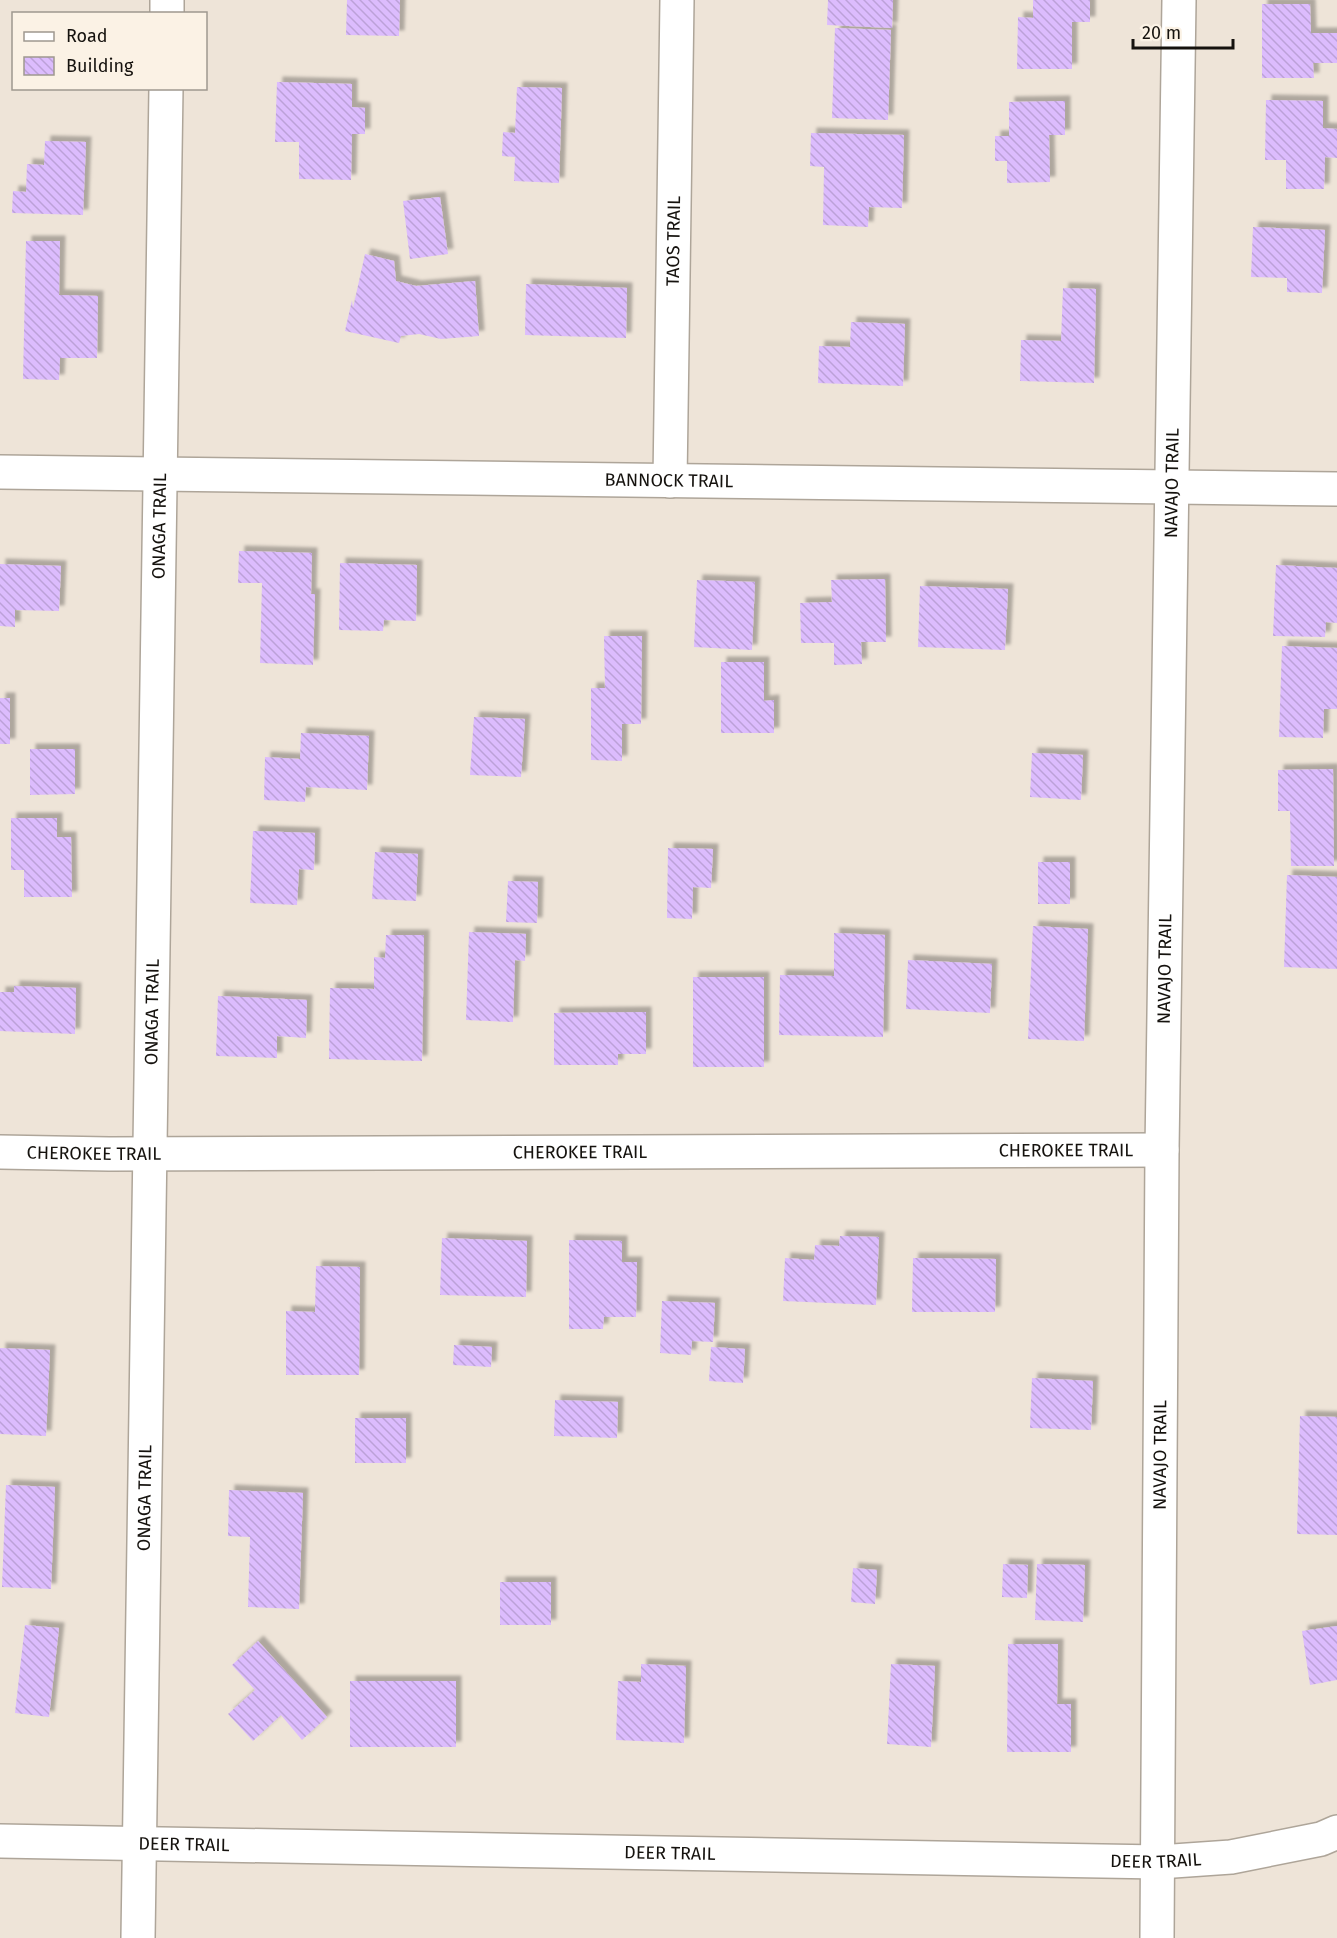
<svg xmlns="http://www.w3.org/2000/svg" width="1337" height="1938" font-family="'Fira Sans',sans-serif">
<defs>
<pattern id="building-back-hatch" width="6" height="6" patternUnits="userSpaceOnUse" patternTransform="scale(1.5)"><rect width="6" height="6" fill="#dcbcfd"/><path d="M-1 5l2 2M0 0l6 6M5-1l2 2" fill="none" stroke="#bca1d8"/></pattern>
<filter id="shadow"><feDropShadow dx="5.5" dy="-5.5" stdDeviation="1.5" flood-color="#0004"/></filter>
</defs>
<rect width="100%" height="100%" fill="#eee4d8"/>
<g fill="url(#building-back-hatch)" filter="url(#shadow)">
<polygon points="347,0 400,0 399,36 346,35"/>
<polygon points="828,0 893,0 892,28 827,25"/>
<polygon points="1033,0 1090,0 1090,22 1072,22 1072,69 1017,69 1018,17 1033,18"/>
<polygon points="1262,4 1310,4 1311,33 1337,33 1337,63 1313,63 1314,78 1262,78"/>
<polygon points="835,28 891,30 888,120 832,118"/>
<polygon points="277,82 352,84 352,107 365,108 365,134 352,134 351,180 299,179 299,142 275,142"/>
<polygon points="517,87 562,88 559,183 514,181 515,157 502,156 503,132 515,133"/>
<polygon points="1266,100 1323,101 1323,128 1337,129 1337,158 1325,157 1324,189 1286,189 1286,160 1265,160"/>
<polygon points="1065,101 1065,135 1049,135 1050,182 1007,183 1007,161 995,161 995,136 1009,136 1009,102"/>
<polygon points="811,133 904,135 902,208 869,207 868,227 823,225 824,167 810,166"/>
<polygon points="45,141 86,142 83,215 12,213 13,191 26,192 27,164 44,165"/>
<polygon points="440,197 448,254 410,259 403,201"/>
<polygon points="1253,227 1325,230 1322,293 1287,292 1287,278 1251,277"/>
<polygon points="26,241 60,241 59,295 98,296 97,358 60,358 59,380 23,379"/>
<polygon points="365,254 394,261 396,281 416,286 475,281 479,336 441,339 419,334 401,336 399,343 345,331 352,300 353,308"/>
<polygon points="526,284 627,288 626,338 525,335"/>
<polygon points="1063,288 1096,289 1094,383 1020,381 1021,340 1061,341"/>
<polygon points="851,322 905,324 903,386 818,383 819,346 850,347"/>
<polygon points="239,551 312,553 311,594 315,594 313,665 260,663 262,583 238,583"/>
<polygon points="340,563 417,565 416,621 384,620 383,631 339,630"/>
<polygon points="0,564 61,566 59,611 15,610 15,627 0,626"/>
<polygon points="1276,565 1337,568 1337,623 1326,622 1325,637 1273,636"/>
<polygon points="885,579 886,642 861,642 862,664 834,665 834,643 801,643 800,603 832,602 831,580"/>
<polygon points="697,580 755,582 752,650 694,647"/>
<polygon points="920,586 1008,589 1005,650 918,647"/>
<polygon points="604,636 642,636 641,724 622,724 622,761 591,760 591,688 605,688"/>
<polygon points="1282,646 1337,648 1337,709 1324,709 1323,738 1279,737"/>
<polygon points="721,662 764,662 764,701 774,700 774,733 721,733"/>
<rect x="0" y="698" width="10" height="46"/>
<polygon points="474,717 525,719 521,777 470,775"/>
<polygon points="301,733 369,736 367,790 306,787 305,802 264,800 265,757 300,759"/>
<polygon points="30,749 75,749 75,794 30,795"/>
<polygon points="1032,753 1083,755 1081,800 1030,797"/>
<polygon points="1333,769 1334,866 1291,866 1290,811 1278,811 1278,770"/>
<polygon points="11,818 57,818 57,837 71,837 72,897 24,897 24,870 11,870"/>
<polygon points="253,831 315,833 314,870 299,869 297,905 250,903"/>
<polygon points="668,848 713,849 711,888 693,887 692,919 667,918"/>
<polygon points="375,852 418,854 416,901 372,899"/>
<rect x="1038" y="862" width="32" height="42"/>
<polygon points="1287,875 1337,877 1337,969 1284,967"/>
<polygon points="508,881 538,882 537,923 506,922"/>
<polygon points="1033,926 1088,929 1084,1041 1028,1039"/>
<polygon points="469,932 526,934 525,961 515,960 513,1022 466,1020"/>
<polygon points="834,933 885,935 883,1037 779,1035 780,975 834,976"/>
<polygon points="386,935 424,935 422,1061 329,1059 330,988 374,989 374,957 385,958"/>
<polygon points="908,960 992,964 990,1013 906,1009"/>
<rect x="693" y="977" width="71" height="90"/>
<polygon points="14,986 76,988 75,1034 0,1031 0,992 14,992"/>
<polygon points="218,996 307,1000 306,1038 277,1036 277,1058 216,1056"/>
<polygon points="646,1012 646,1054 618,1054 618,1065 554,1065 554,1013"/>
<polygon points="840,1236 879,1237 876,1305 783,1301 785,1258 814,1260 815,1245 839,1246"/>
<polygon points="442,1238 527,1241 526,1297 440,1295"/>
<polygon points="569,1240 622,1241 622,1262 637,1262 636,1317 604,1317 603,1329 569,1329"/>
<polygon points="913,1258 996,1259 995,1312 912,1312"/>
<polygon points="316,1266 360,1267 359,1375 286,1375 286,1311 315,1312"/>
<polygon points="662,1301 715,1303 713,1342 692,1341 691,1355 660,1353"/>
<polygon points="454,1345 492,1347 491,1367 453,1365"/>
<polygon points="711,1347 745,1349 743,1383 709,1381"/>
<polygon points="0,1348 50,1350 46,1436 0,1434"/>
<polygon points="1032,1378 1093,1381 1091,1430 1030,1428"/>
<polygon points="555,1400 618,1402 617,1438 554,1436"/>
<polygon points="1300,1416 1337,1417 1337,1535 1297,1534"/>
<rect x="355" y="1418" width="51" height="45"/>
<polygon points="6,1485 55,1487 51,1589 2,1587"/>
<polygon points="229,1490 303,1493 299,1609 248,1607 250,1537 228,1536"/>
<polygon points="1003,1564 1028,1565 1027,1598 1002,1597"/>
<polygon points="1037,1564 1085,1565 1083,1622 1035,1620"/>
<polygon points="853,1568 877,1570 875,1604 851,1602"/>
<rect x="500" y="1582" width="51" height="43"/>
<polygon points="25,1625 59,1628 49,1717 15,1713"/>
<polygon points="1337,1626 1337,1680 1310,1685 1302,1631"/>
<polygon points="258,1641 327,1717 302,1740 281,1715 253,1741 228,1714 255,1690 232,1665"/>
<polygon points="1008,1644 1058,1644 1057,1704 1071,1704 1071,1752 1007,1752"/>
<polygon points="641,1664 686,1666 684,1743 616,1740 618,1681 641,1682"/>
<polygon points="891,1664 935,1666 931,1747 887,1744"/>
<rect x="350" y="1681" width="106" height="66"/>
</g>
<g fill="none" stroke-linecap="round" stroke-linejoin="round">
<defs>
<g id="minor">
<polyline points="167,14 167,0"/>
<path id="s1" d="M0,472L1337,489"/>
<path id="s2" d="M670,481L677,0"/>
<path id="s3" d="M0,1152L109,1154L1162,1150"/>
<path id="s4" d="M0,1841L1159,1862L1231,1857L1321,1839L1337,1832"/>
<path id="s5" d="M138,1938L166,88"/>
<path id="s6" d="M1157,1938L1162,1150L1179,0"/>
</g>
</defs>
<use href="#minor" stroke="#aea599" stroke-width="36"/>
<use href="#minor" stroke="#fff" stroke-width="33"/>
</g>
<g text-anchor="middle" stroke-width="4.5" stroke-linejoin="round" paint-order="stroke">
<g font-size="18" fill="#15120e" stroke="#fbf2e5">
<text dy="6" stroke="none"><textPath href="#s2" startOffset="240">TAOS TRAIL</textPath></text>
<text dy="6" stroke="none"><textPath href="#s1" startOffset="669">BANNOCK TRAIL</textPath></text>
<text dy="6" stroke="none"><textPath href="#s6" startOffset="1455">NAVAJO TRAIL</textPath></text>
<text dy="6" stroke="none"><textPath href="#s5" startOffset="1412">ONAGA TRAIL</textPath></text>
<text dy="6" stroke="none"><textPath href="#s6" startOffset="969">NAVAJO TRAIL</textPath></text>
<text dy="6" stroke="none"><textPath href="#s5" startOffset="926">ONAGA TRAIL</textPath></text>
<text dy="6" stroke="none"><textPath href="#s3" startOffset="1066">CHEROKEE TRAIL</textPath></text>
<text dy="6" stroke="none"><textPath href="#s3" startOffset="580">CHEROKEE TRAIL</textPath></text>
<text dy="6" stroke="none"><textPath href="#s3" startOffset="94">CHEROKEE TRAIL</textPath></text>
<text dy="6" stroke="none"><textPath href="#s6" startOffset="483">NAVAJO TRAIL</textPath></text>
<text dy="6" stroke="none"><textPath href="#s5" startOffset="440">ONAGA TRAIL</textPath></text>
<text dy="6" stroke="none"><textPath href="#s4" startOffset="184">DEER TRAIL</textPath></text>
<text dy="6" stroke="none"><textPath href="#s4" startOffset="670">DEER TRAIL</textPath></text>
<text dy="6" stroke="none"><textPath href="#s4" startOffset="1156">DEER TRAIL</textPath></text>
</g>
</g>
<rect x="12" y="12" width="195" height="78" fill="#fbf2e5" stroke="#9f988f" stroke-width="1.5"/>
<rect x="24" y="32" width="30" height="9" fill="#ffffff" stroke="#9f988f" stroke-width="1.5"/>
<text x="66" y="42" font-size="18" fill="#15120e">Road</text>
<rect x="24" y="57" width="30" height="18" fill="url(#building-back-hatch)" stroke="#9f988f" stroke-width="1.5"/>
<text x="66" y="72" font-size="18" fill="#15120e">Building</text>
<path d="M1133 39v9h100v-9" fill="none" stroke="#15120e" stroke-width="3"/>
<text x="1142" y="39" font-size="18" fill="#15120e" stroke="#fbf2e5" stroke-width="4.5" paint-order="stroke">20 m</text>
</svg>
